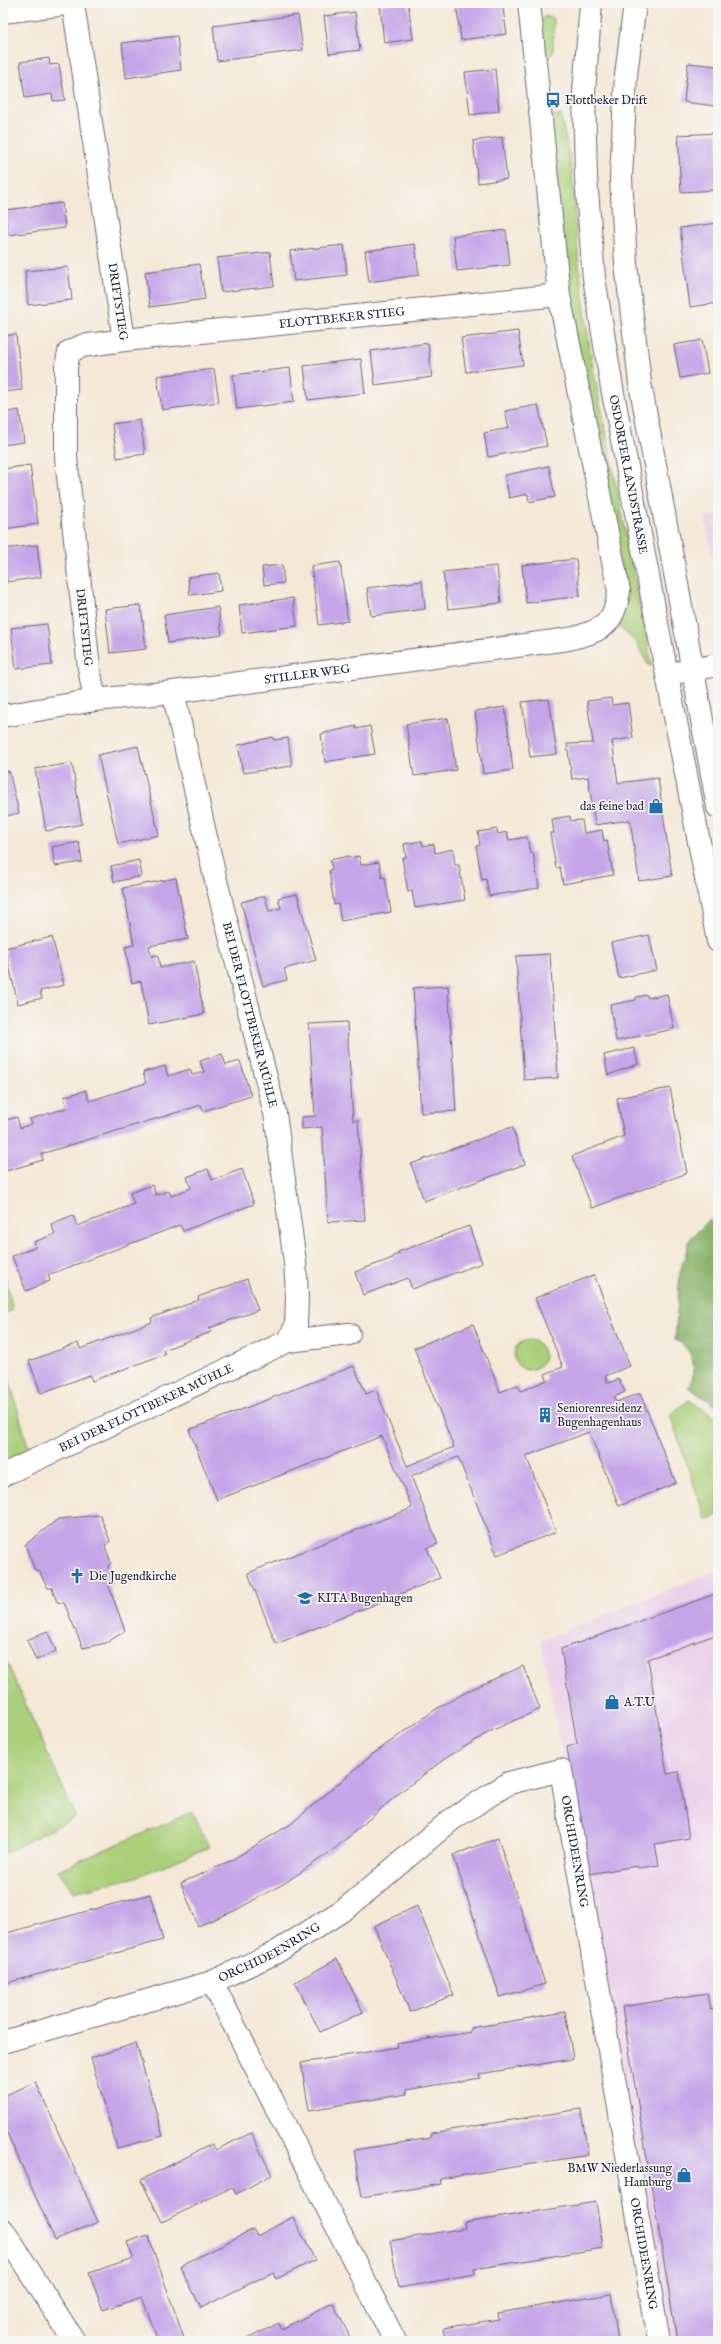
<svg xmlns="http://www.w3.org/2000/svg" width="721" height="2344" font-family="'IM FELL English',serif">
<rect width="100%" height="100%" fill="#f6f6f2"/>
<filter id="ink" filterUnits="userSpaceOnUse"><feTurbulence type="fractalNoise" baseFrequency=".025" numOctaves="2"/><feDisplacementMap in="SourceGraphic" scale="8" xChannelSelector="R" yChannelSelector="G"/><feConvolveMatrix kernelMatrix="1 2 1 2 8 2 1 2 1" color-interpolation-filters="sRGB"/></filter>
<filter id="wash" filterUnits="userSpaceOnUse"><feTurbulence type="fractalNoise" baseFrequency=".012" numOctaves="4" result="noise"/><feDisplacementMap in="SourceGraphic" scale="16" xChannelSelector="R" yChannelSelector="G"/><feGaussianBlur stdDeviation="0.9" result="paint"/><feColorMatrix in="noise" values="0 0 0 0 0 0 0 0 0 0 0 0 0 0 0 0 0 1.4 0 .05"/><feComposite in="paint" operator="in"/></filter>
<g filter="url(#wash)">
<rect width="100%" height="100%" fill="#f5e8d6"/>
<g fill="#ecd1ea">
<polygon points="718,515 718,585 705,517"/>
<polygon points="718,1570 718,2341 671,2341 541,1640"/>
</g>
<g fill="#abd07a" stroke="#66795a">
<polygon points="545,16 554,19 553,52 546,64 538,26"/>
<polygon points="561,115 572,171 579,265 591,358 652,665 649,666 636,642 619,627 625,614 627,597 573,325 549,116"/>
<polygon points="3,1268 13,1310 3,1314"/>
<circle cx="529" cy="1355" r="15"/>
<polygon points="3,1357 29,1450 3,1461"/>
<polygon points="689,1400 718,1419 718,1515 706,1520 670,1415"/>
<polygon points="5,1658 76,1817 3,1854 3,1659"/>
<polygon points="192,1812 209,1847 136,1877 74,1892 58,1870"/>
</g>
<path fill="#88b26a" stroke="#556a52" d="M710,1219L718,1228V1407L688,1387C699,1371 693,1348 675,1340L680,1272L690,1239Z"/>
<g id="blocks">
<g fill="#c5a5e8">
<polygon points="393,3 408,3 413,39 384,43 380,5"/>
<polygon points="456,3 502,3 507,34 461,40"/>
<polygon points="355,12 360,50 329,54 324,16"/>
<polygon points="298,15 303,50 217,61 213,26"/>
<polygon points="177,36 181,70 126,78 122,43"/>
<polygon points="49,58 50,65 59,64 65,100 53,101 52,94 25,98 20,62"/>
<polygon points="688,63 718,66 715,106 684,102"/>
<polygon points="495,69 499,111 470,115 465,72"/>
<polygon points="7,71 8,85 3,85 3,72"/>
<polygon points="718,133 718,190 681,192 678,135"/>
<polygon points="502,137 507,179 478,183 473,141"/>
<polygon points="62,203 65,228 8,235 5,210"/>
<polygon points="718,223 718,303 690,307 680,228"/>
<polygon points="506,230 510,265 457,271 453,236"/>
<polygon points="415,244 419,275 369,282 365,251"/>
<polygon points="344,245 347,275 294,281 290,251"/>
<polygon points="270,252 274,286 221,292 217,258"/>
<polygon points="199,264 205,299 150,307 145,272"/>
<polygon points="68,267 72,300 28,305 25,271"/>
<polygon points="518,331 523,365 466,372 461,338"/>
<polygon points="16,334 22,390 3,392 3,336"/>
<polygon points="702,340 708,373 680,378 674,345"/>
<polygon points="428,343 432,377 375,385 371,351"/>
<polygon points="361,359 365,393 308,400 304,366"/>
<polygon points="290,368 294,402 237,409 233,375"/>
<polygon points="214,369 219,402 162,410 157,376"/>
<polygon points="538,405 547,446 488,457 484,433 509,428 505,411"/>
<polygon points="19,410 24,442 3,445 3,413"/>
<polygon points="140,420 145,454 117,458 112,424"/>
<polygon points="30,465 38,524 4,529 3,469"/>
<polygon points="549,466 555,497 529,502 528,494 509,498 505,475"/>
<polygon points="37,545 41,577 7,582 3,549"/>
<polygon points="576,559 580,596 526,603 522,565"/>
<polygon points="340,562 348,621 319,625 311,566"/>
<polygon points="282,565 284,583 264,585 262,567"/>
<polygon points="497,566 501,603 448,609 443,572"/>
<polygon points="219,573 221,591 190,595 188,577"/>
<polygon points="422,581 425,609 371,616 367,588"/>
<polygon points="293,598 297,626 242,633 239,605"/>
<polygon points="141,605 146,649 110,653 105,609"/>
<polygon points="218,607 222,635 168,643 164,615"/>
<polygon points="47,624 52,665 16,669 11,628"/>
<polygon points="611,698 612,705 628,703 633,738 612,741 618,783 658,778 672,876 639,881 630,820 595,825 588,777 572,779 567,744 593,743 587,701"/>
<polygon points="549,699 557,754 530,757 522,702"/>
<polygon points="505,707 513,770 483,774 475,711"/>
<polygon points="448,718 456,770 414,776 406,724"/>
<polygon points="356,726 356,729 370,726 375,754 325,762 321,734"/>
<polygon points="273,737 274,740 288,738 292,766 243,773 238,745"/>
<polygon points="138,746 159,835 118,844 98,755"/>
<polygon points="72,763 82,824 46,831 35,769"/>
<polygon points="9,771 19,813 3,817 3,772"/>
<polygon points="570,816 571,821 582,820 584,833 602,830 604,841 607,840 613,875 563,884 560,867 556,868 550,833 554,833 552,819"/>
<polygon points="497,829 498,834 507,832 509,840 527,837 530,853 533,853 539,888 489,896 486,879 482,880 476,846 480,845 478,832"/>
<polygon points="422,841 423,846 434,844 435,853 453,849 455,865 459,865 465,900 415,908 412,891 408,892 402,858 406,857 404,844"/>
<polygon points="79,842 82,862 55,866 52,847"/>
<polygon points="348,856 349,858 359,856 361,865 379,862 382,878 385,877 391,912 341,921 338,904 334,905 329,870 332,869 330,860"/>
<polygon points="139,860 142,876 114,882 111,866"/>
<polygon points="176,878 188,939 149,946 151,956 158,955 160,968 194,961 204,1014 149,1025 141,981 132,983 125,947 134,945 123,888"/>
<polygon points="297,894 316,960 284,969 287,980 263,986 241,902 265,896 269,911 281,908 278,898"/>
<polygon points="649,935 657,970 619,978 611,943"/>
<polygon points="52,937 64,985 40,991 42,998 18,1004 5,948"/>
<polygon points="550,954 558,1078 524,1080 516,956"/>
<polygon points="448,986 456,1111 421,1113 413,988"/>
<polygon points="667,994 674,1029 616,1041 610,1005 636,1000 636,997 647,995 648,998"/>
<polygon points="347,1022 353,1121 358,1120 365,1220 328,1222 322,1127 302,1129 302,1117 315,1116 309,1024"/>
<polygon points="634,1048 638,1064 608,1075 604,1055"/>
<polygon points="222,1054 226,1065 240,1061 251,1096 203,1111 201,1105 41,1154 43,1160 3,1172 3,1121 17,1117 20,1128 32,1124 30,1119 67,1108 64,1097 86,1090 89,1101 146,1083 143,1072 165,1066 168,1076 190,1069 192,1075 204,1072 200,1061"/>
<polygon points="670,1088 687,1173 592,1208 572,1156 624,1136 617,1098"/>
<polygon points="512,1127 525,1164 424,1201 411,1164"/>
<polygon points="208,1169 212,1180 242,1169 254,1204 183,1231 180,1225 48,1275 50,1281 26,1291 12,1256 36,1247 34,1242 55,1234 51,1224 73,1215 77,1226 101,1217 134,1204 130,1193 152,1185 156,1195 169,1191 171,1196 191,1188 187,1177"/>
<polygon points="469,1226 482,1263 412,1289 408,1278 363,1295 355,1272 393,1258 393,1256 399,1254 398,1252"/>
<polygon points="594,1275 630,1366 605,1376 608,1383 619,1379 625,1392 614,1397 616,1402 640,1393 676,1483 619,1506 589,1432 526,1456 556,1532 497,1555 458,1457 411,1476 438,1544 427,1548 440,1578 276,1644 248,1573 412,1508 382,1436 217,1500 189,1430 354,1366 366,1394 376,1390 407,1466 454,1447 414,1348 473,1324 500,1392 518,1385 521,1391 547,1380 545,1374 563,1367 535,1298"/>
<polygon points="247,1279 258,1310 209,1328 211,1332 163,1350 165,1354 92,1381 90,1375 41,1393 29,1361 78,1343 80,1349 152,1322 151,1318 199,1300 198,1297"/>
<polygon points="100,1515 110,1541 105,1546 111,1563 108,1566 114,1581 109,1586 125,1631 106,1643 83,1648 64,1603 57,1602 52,1588 47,1588 40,1572 35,1570 25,1545 58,1519"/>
<polygon points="718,1593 718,1634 648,1659 667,1774 679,1772 689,1838 655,1844 659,1865 638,1868 637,1866 588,1874 567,1747 577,1744 561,1649"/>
<polygon points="47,1631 56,1651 36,1660 27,1640"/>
<polygon points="523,1666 540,1709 491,1731 446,1758 403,1790 333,1850 285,1883 234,1911 198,1926 181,1883 230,1861 291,1824 373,1754 436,1709 470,1690"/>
<polygon points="498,1838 545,1984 500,1997 453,1855"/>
<polygon points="150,1894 163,1940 3,1984 3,1934"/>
<polygon points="417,1906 454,1995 410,2012 374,1926"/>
<polygon points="337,1959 363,2012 320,2032 295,1982"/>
<polygon points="707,1993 710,2010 718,2008 718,2341 677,2341 622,2007"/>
<polygon points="565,2012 573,2059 479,2074 480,2078 406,2090 407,2094 309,2110 301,2063 398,2047 397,2044 471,2032 471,2028"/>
<polygon points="136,2043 163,2136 117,2148 91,2058"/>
<polygon points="36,2082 98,2222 55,2240 3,2124 3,2099 7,2097 6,2095"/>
<polygon points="581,2109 588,2155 440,2179 441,2184 362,2197 354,2150 431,2138 431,2133"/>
<polygon points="251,2133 272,2175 236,2194 232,2187 162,2222 141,2180 212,2144 216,2150"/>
<polygon points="596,2202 603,2248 474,2269 475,2274 399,2288 390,2241 465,2228 464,2223"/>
<polygon points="293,2217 315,2260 276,2279 273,2272 201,2308 180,2266 253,2229 257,2236"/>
<polygon points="148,2235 185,2341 158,2341 142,2297 103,2310 89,2273 133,2258 127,2242"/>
<polygon points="611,2294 618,2341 445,2341 443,2328 499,2319 498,2313"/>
<polygon points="333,2303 352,2341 243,2341 279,2323 282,2329"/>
</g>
</g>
</g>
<g filter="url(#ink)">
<use href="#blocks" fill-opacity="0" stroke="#6c6771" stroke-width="1"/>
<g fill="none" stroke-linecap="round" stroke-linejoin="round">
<defs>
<g id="minor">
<path id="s1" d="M73,3L124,340L82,346L69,352L66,367V457L89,668L95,700"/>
<polyline points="3,12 74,3"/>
<path id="s2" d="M124,340L559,295"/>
<polyline points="669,674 718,665"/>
<path id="s3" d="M173,692L215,877L275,1113L295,1262L297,1296L296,1326L288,1341"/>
<path id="s4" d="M3,716L95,700L173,692L569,639C601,631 614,626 619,591L559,295L529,3"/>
<path id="s5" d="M3,1475L288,1341L349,1334"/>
<polyline points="212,1982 395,2341"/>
<path id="s6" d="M3,2042L212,1982L275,1953L348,1907L451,1820L509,1783L561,1770L659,2341"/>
<polyline points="3,2230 74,2341"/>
</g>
<g id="primary">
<path id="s7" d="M591,3L584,91L586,178L594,278L612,388L718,941"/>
<polyline points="635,3 626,75 621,178 626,264 640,383 718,807"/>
</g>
</defs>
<use href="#minor" stroke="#6c6771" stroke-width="24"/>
<use href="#primary" stroke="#6c6771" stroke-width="24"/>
<use href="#minor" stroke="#fff" stroke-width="22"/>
<use href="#primary" stroke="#fff" stroke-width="22"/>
</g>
</g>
<defs>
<symbol id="bus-bare" viewBox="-9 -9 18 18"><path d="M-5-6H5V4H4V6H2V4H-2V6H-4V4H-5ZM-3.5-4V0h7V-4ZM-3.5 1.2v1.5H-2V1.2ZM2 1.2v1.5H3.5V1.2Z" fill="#1f6fb2" stroke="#f6f6f2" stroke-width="2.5" paint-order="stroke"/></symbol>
<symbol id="shop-bare" viewBox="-9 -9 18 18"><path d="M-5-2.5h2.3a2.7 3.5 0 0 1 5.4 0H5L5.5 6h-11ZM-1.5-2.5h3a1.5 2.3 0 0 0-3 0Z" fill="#1f6fb2" stroke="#f6f6f2" stroke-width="2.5" paint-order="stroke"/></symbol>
<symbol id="building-bare" viewBox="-9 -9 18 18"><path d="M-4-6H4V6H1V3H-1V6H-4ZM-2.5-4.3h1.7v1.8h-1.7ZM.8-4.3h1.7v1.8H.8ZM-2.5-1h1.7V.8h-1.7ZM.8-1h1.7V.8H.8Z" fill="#1f6fb2" stroke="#f6f6f2" stroke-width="2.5" paint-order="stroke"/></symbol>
<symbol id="church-bare" viewBox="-9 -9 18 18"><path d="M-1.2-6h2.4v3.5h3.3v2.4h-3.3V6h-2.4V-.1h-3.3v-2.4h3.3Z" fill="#1f6fb2" stroke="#f6f6f2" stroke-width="2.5" paint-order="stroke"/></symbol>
<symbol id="school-bare" viewBox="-9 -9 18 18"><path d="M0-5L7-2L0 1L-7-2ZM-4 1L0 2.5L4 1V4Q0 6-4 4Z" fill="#1f6fb2" stroke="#f6f6f2" stroke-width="2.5" paint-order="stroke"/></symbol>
</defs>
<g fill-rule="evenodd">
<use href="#bus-bare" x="542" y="89" width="22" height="22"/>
<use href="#shop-bare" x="645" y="795" width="22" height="22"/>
<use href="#building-bare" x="534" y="1404" width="22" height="22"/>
<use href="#church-bare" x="66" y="1565" width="22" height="22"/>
<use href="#school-bare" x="294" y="1587" width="22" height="22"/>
<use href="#shop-bare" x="601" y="1691" width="22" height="22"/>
<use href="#shop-bare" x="673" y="2164" width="22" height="22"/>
</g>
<g text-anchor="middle" stroke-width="3.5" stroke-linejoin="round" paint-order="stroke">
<g font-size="12" fill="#22223b" stroke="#f6f6f2" text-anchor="start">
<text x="565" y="104">Flottbeker Drift</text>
<text x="644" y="810" text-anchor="end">das feine bad</text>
<text x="557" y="1412">Seniorenresidenz<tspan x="557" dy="14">Bugenhagenhaus</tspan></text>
<text x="89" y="1580">Die Jugendkirche</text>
<text x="317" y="1602">KITA Bugenhagen</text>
<text x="624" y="1706">A.T.U</text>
<text x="672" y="2172" text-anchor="end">BMW Niederlassung<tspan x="672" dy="14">Hamburg</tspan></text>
</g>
<g font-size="12" fill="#22223b" stroke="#f6f6f2">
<text dy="4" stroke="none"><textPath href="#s1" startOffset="302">DRIFTSTIEG</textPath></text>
<text dy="4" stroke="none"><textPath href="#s2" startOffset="219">FLOTTBEKER STIEG</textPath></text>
<text dy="4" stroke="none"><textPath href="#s7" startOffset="475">OSDORFER LANDSTRASSE</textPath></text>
<text dy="4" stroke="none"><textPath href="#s1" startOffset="674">DRIFTSTIEG</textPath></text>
<text dy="4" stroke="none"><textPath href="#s4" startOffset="307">STILLER WEG</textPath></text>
<text dy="4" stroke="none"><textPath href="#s3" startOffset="332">BEI DER FLOTTBEKER MÜHLE</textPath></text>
<text dy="4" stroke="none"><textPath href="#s5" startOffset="158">BEI DER FLOTTBEKER MÜHLE</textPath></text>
<text dy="4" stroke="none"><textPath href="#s6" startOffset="713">ORCHIDEENRING</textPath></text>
<text dy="4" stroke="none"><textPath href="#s6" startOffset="282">ORCHIDEENRING</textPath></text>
<text dy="4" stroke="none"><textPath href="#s6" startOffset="1121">ORCHIDEENRING</textPath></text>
</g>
</g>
<rect width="721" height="2344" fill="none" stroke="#f6f6f2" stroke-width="16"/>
</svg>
